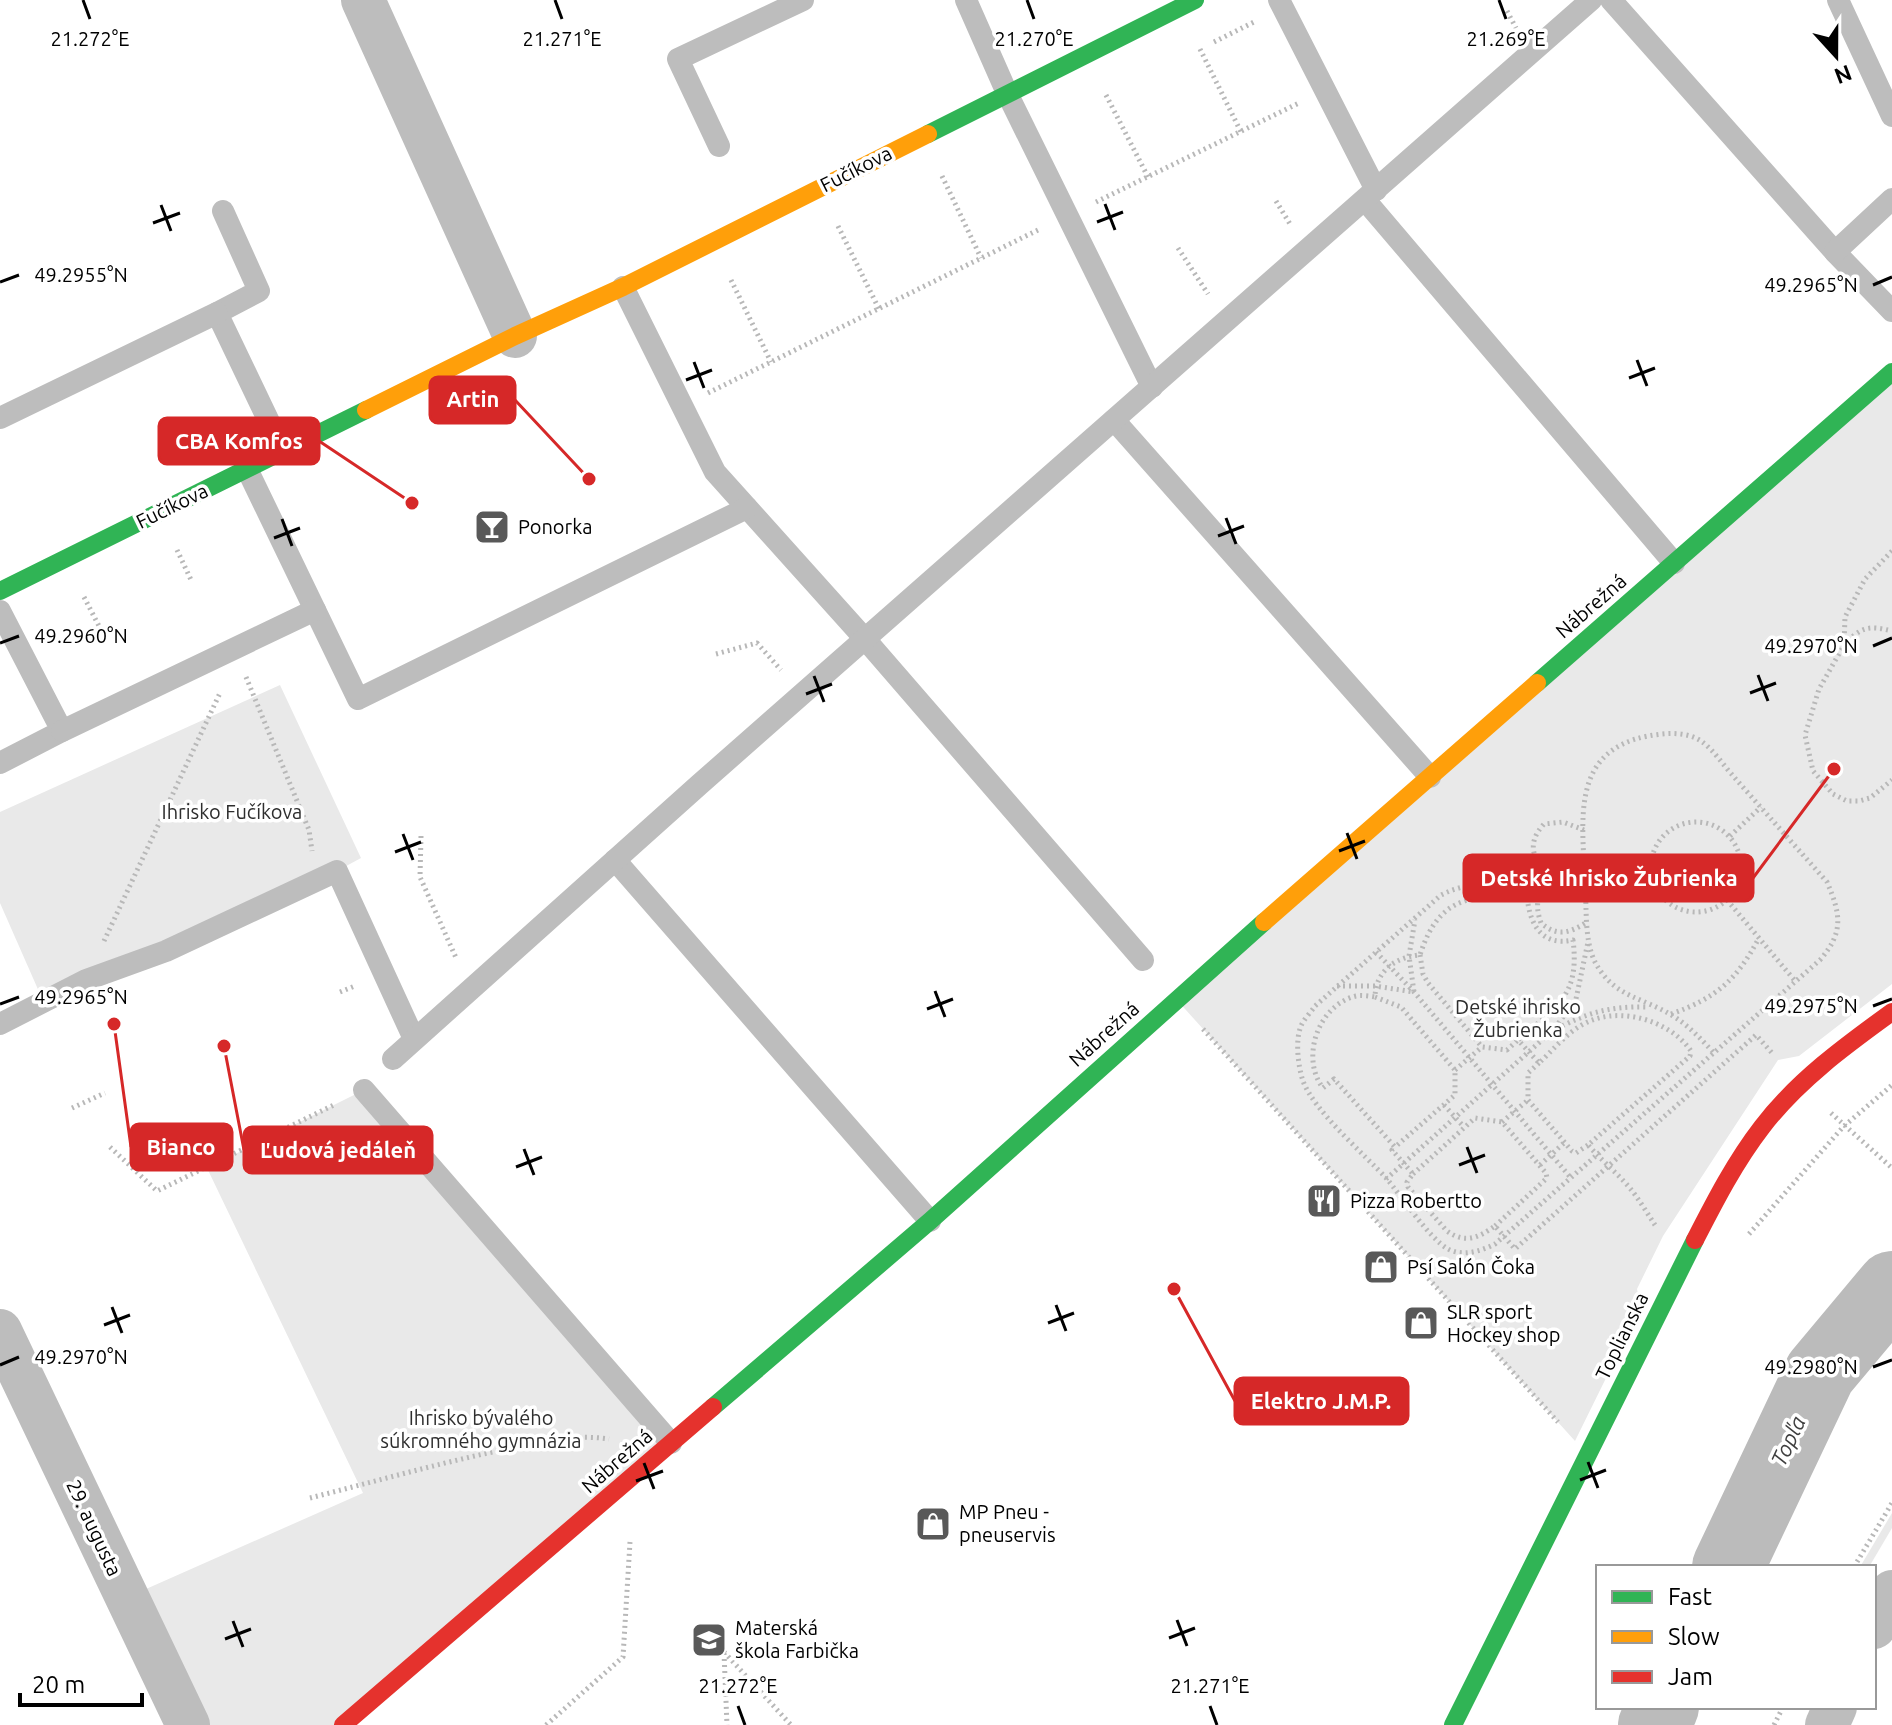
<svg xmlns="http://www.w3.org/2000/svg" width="1892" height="1725" font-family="Ubuntu,sans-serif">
<rect width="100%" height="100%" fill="#fff"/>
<g fill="#e9e9e9">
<polygon points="1892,372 1892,984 1799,1056 1778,1060 1663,1236 1637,1289 1641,1307 1575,1441 1176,999"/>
<polygon points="280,685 361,858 337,871 44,1003 0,903 0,812"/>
<polygon points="364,1090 671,1443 343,1725 188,1725 128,1597 363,1493 207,1168"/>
<polygon points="1892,1513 1892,1528 1869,1567 1860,1567"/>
</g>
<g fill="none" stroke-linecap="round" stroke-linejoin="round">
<g stroke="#bbb" stroke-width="72">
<polyline points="1728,1567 1820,1373 1892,1287"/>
<polyline points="1654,1725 1663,1707"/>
</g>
<g stroke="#b8b8b8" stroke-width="5" stroke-dasharray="2 4" stroke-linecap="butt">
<polyline points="1507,11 1516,28"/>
<polyline points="1214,42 1256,21"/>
<polyline points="1200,49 1241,132"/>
<polyline points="1106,95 1148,177"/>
<polyline points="942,176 981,258"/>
<polyline points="1276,201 1290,224"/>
<polyline points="1096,202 1299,103"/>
<polyline points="838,226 879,309"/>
<polyline points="1178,248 1208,294"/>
<polyline points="731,280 771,362"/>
<polyline points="708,393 1040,229"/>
<polyline points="177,550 192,582"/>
<polyline points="1892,551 1865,579 1845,617 1844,645 1819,689 1805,735 1813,771 1833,794 1847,801 1859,801 1870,798 1892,780"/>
<polyline points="84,597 100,628"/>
<path d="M1844,645C1861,627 1868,625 1892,631"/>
<polyline points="716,654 757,643 781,670"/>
<polyline points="246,677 309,830 312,851"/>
<circle cx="1696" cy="867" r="45"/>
<path d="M1584,830L1563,822L1544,824C1525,845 1534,860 1550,878C1538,893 1534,903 1541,923C1557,937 1570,933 1587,922"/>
<polyline points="421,836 420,877 457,960"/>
<polyline points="1730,836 1761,807"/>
<path d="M1651,869C1614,872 1576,876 1539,879C1505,882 1471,880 1441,895L1315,1006C1311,1012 1304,1019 1301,1026C1295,1040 1298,1066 1303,1081C1314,1111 1364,1154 1387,1179C1402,1197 1429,1238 1448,1249C1463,1257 1481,1251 1495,1244L1820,960C1844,932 1841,915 1827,882C1796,847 1765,812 1734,777C1724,766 1713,749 1701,741C1686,731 1665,733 1648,736C1569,751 1583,822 1585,884C1587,908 1584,940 1595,962C1614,998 1643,997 1673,1016C1689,1026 1701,1039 1714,1053"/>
<polyline points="1727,900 1796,982"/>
<polyline points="104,941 220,693"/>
<polyline points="1376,952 1414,992 1571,1178"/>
<polyline points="1420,955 1423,974 1428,983 1482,1047 1507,1050 1518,1040"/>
<polyline points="1337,986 1375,986 1414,992 1409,956 1415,920"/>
<polyline points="340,992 355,986"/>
<polyline points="1375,997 1401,1007 1455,1070 1455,1095 1395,1147"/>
<path d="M1671,1014C1716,998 1736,981 1759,938"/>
<polyline points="1555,1028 1576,999 1588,942"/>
<polyline points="1203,1029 1558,1422"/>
<polyline points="1539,1063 1528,1073 1528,1100 1572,1151 1576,1153 1588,1145"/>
<polyline points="1455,1070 1482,1047"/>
<polyline points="1444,1105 1464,1127"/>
<polyline points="72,1108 105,1093"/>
<polyline points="1831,1113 1892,1168"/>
<polyline points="1502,1122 1528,1100"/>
<polyline points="110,1147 157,1191 336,1104"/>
<polyline points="1540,1165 1565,1142"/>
<polyline points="1413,1174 1475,1118 1502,1122 1546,1173 1547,1178 1495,1226"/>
<path d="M1386,1179L1551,1032C1585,1013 1609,1006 1648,1007"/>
<path d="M1655,1225C1647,1213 1639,1199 1629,1187C1616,1172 1601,1160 1588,1145L1690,1056L1691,1051C1669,1019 1615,1004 1580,1026C1565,1035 1552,1051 1539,1063L1518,1040C1557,1006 1580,996 1573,940C1541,947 1529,923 1527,895C1471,896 1439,895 1420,955C1396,957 1376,970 1375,997C1369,996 1361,995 1356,996C1318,1005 1300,1058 1323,1088L1334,1079L1395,1147L1392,1150L1413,1174L1407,1182L1408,1187L1447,1231C1465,1244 1478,1238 1495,1226L1515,1249L1756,1035L1773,1054"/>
<polyline points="1749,1234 1843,1127 1892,1085"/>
<path d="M310,1498C369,1483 429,1466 488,1453C528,1444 569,1433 609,1439"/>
<polyline points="1854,1567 1892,1503"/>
<polyline points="724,1652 791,1725"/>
<polyline points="724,1653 727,1725"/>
<polyline points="546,1725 623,1657 630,1542"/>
<polyline points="1774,1725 1783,1707"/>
</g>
<g stroke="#bdbdbd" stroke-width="22">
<polyline points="966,0 1007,93 1152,387"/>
<polyline points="1279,0 1376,190"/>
<polyline points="1611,0 1835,252 1892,311"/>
<polyline points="1838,0 1892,116"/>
<polyline points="719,146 678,59 803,0"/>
<polyline points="1365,200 1674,563"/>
<polyline points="223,211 259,291 217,313 283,451"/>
<polyline points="1835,252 1892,199"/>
<polyline points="623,287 715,472 865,639 1143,960"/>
<polyline points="0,418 217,313"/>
<polyline points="1114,420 1430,777"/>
<polyline points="247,469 358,699 747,508"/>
<polyline points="0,611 62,731 0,763"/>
<polyline points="62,731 315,610"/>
<polyline points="615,860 930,1221"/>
<polyline points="0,1024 86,980 166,951 337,871 414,1039"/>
<polyline points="393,1059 700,784 1591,0"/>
<polyline points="364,1090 671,1443"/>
</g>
<g stroke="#bdbdbd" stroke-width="44">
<polyline points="363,0 515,336"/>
<polyline points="0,1331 188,1725"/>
<polyline points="1874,1627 1892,1592"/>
<polyline points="1827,1725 1835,1707"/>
</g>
<g stroke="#30b455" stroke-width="18">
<polyline points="928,134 1195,0"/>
<polyline points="0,591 366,410"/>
<polyline points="1537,683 1892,372"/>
<polyline points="713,1407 930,1221 1264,922"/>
<polyline points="1453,1725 1695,1240"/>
</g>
<g stroke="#ff9f0a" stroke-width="18">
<polyline points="366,410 515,336 623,287 928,134"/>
<polyline points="1264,922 1537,683"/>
</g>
<g stroke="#e5322d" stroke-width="18">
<path d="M1695,1240C1715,1201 1735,1162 1762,1127C1797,1081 1845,1046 1892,1012"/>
<polyline points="343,1725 713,1407"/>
</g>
</g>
<path fill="none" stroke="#000" stroke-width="3" d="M83,0L90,19M555,0L562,19M1027,0L1034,19M1499,0L1506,19M1105,204L1115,230M161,205L171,231M1097,222L1123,212M153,223L180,213M0,282L19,275M1873,285L1892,277M1637,360L1647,386M694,362L704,388M1629,378L1655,368M686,380L712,370M1226,518L1236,544M282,519L292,546M1218,536L1244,526M274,538L300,528M0,643L19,636M1873,646L1892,638M1758,675L1768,701M814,676L824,702M1750,693L1776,683M806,694L832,684M1347,833L1357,859M403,834L413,860M1339,851L1365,841M395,852L421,842M935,991L945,1017M0,1004L19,997M1873,1006L1892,999M927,1009L953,999M1467,1147L1477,1173M524,1149L534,1175M1459,1165L1485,1155M516,1167L542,1157M1056,1305L1066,1331M112,1307L122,1333M1048,1323L1074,1313M104,1325L130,1315M0,1365L19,1357M1873,1367L1892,1360M1588,1462L1598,1488M644,1463L654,1489M1580,1480L1606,1470M636,1481L663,1471M1177,1620L1187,1646M233,1621L243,1647M1169,1638L1195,1628M225,1639L251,1629M738,1706L745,1725M1210,1706L1217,1725"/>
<defs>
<symbol id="bar-square" viewBox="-11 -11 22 22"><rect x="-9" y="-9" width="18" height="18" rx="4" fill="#595959" stroke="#fff"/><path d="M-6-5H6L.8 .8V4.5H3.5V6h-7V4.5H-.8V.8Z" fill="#fff"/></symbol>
<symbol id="restaurant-square" viewBox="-11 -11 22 22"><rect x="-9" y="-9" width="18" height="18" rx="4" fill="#595959" stroke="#fff"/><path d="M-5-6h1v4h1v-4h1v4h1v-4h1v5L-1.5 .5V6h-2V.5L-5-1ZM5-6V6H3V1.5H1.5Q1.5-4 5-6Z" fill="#fff"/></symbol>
<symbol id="shop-square" viewBox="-11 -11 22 22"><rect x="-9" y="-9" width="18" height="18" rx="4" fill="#595959" stroke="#fff"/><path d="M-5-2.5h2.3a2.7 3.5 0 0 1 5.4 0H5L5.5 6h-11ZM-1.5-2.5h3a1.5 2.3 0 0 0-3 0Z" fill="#fff"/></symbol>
<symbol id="school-square" viewBox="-11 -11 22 22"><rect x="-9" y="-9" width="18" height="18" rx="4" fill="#595959" stroke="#fff"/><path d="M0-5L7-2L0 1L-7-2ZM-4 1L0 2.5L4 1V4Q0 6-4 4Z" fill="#fff"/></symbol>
</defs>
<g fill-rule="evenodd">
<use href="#bar-square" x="472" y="507" width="40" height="40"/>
<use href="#restaurant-square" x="1304" y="1181" width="40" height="40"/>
<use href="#shop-square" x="1361" y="1247" width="40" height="40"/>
<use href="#shop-square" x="1401" y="1303" width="40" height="40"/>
<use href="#shop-square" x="913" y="1504" width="40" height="40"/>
<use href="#school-square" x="689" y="1620" width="40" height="40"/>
</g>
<g text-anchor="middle" stroke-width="7" stroke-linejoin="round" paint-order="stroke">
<g font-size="20" fill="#000" stroke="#fff">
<text transform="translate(856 169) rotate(-27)" y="7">Fučíkova</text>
<text transform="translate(172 506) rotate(-26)" y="7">Fučíkova</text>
<text transform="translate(1591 606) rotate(-41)" y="7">Nábrežná</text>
<text transform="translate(1104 1034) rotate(-42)" y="7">Nábrežná</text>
<text transform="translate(1622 1336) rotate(-64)" y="7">Toplianska</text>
<text transform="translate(617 1461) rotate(-41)" y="7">Nábrežná</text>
<text transform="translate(94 1528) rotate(65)" y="7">29. augusta</text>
</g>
<g font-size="20" fill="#000" stroke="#fff" text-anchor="start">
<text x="518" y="534">Ponorka</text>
<text x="1350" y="1208">Pizza Robertto</text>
<text x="1407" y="1274">Psí Salón Čoka</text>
<text x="1447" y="1319">SLR sport<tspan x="1447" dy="23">Hockey shop</tspan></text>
<text x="959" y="1519">MP Pneu -<tspan x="959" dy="23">pneuservis</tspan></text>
<text x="735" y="1635">Materská<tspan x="735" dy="23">škola Farbička</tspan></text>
</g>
<g font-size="20" fill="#2e2e2e" stroke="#fff">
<text x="232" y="819">Ihrisko Fučíkova</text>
<text x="1518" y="1014">Detské ihrisko<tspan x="1518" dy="23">Žubrienka</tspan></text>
<text x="481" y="1425">Ihrisko bývalého<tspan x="481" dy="23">súkromného gymnázia</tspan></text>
</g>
<g font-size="22" font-style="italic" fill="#3f3f3f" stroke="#fff">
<text transform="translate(1788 1441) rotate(-65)" y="8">Topľa</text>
</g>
</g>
<g font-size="20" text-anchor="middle" fill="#000" stroke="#fff" stroke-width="7" stroke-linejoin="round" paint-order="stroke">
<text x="90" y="46">21.272°E</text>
<text x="562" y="46">21.271°E</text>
<text x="1034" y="46">21.270°E</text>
<text x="1506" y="46">21.269°E</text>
<text x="81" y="282">49.2955°N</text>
<text x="1811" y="292">49.2965°N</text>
<text x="81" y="643">49.2960°N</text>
<text x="1811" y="653">49.2970°N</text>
<text x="81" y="1004">49.2965°N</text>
<text x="1811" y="1013">49.2975°N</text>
<text x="81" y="1364">49.2970°N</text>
<text x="1811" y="1374">49.2980°N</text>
<text x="738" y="1693">21.272°E</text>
<text x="1210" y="1693">21.271°E</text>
</g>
<path fill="none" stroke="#d62828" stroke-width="3" d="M589 479L515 400M412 503L319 441M1834 769L1753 878M114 1024L131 1147M224 1046L244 1150M1174 1289L1235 1401"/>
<g fill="#d62828" stroke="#fff" stroke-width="3">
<circle cx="589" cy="479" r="8"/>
<circle cx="412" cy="503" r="8"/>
<circle cx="1834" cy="769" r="8"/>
<circle cx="114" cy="1024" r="8"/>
<circle cx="224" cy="1046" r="8"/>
<circle cx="1174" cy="1289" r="8"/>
</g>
<g fill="#d62828" stroke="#d62828" stroke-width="3">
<rect x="430" y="377" width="85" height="46" rx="8"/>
<rect x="159" y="418" width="160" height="46" rx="8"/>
<rect x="1464" y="855" width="289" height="46" rx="8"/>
<rect x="131" y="1124" width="101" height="46" rx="8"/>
<rect x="244" y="1127" width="188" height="46" rx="8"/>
<rect x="1235" y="1378" width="173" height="46" rx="8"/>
</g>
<g font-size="22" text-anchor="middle" font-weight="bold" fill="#fff">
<text x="473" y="407">Artin</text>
<text x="239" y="449">CBA Komfos</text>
<text x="1609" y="886">Detské Ihrisko Žubrienka</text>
<text x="181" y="1155">Bianco</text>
<text x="338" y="1158">Ľudová jedáleň</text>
<text x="1321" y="1409">Elektro J.M.P.</text>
</g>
<rect x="1596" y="1565" width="280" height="144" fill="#ffffff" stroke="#999999" stroke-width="2"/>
<rect x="1612" y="1591" width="40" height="12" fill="#30b455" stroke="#999999" stroke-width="2"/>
<text x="1668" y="1605" font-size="24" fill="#000000">Fast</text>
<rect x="1612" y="1631" width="40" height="12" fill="#ff9f0a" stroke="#999999" stroke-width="2"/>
<text x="1668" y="1645" font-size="24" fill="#000000">Slow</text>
<rect x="1612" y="1671" width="40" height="12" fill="#e5322d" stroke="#999999" stroke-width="2"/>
<text x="1668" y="1685" font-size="24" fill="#000000">Jam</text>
<g transform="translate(1836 56) rotate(159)" stroke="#ffffff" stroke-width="6" paint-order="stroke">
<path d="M0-6L14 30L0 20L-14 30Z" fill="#000000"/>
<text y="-12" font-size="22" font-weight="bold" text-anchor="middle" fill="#000000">N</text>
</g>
<path d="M20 1693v12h122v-12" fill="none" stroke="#000000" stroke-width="4"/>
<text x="32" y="1693" font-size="24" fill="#000000" stroke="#ffffff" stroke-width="6" paint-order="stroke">20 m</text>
</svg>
